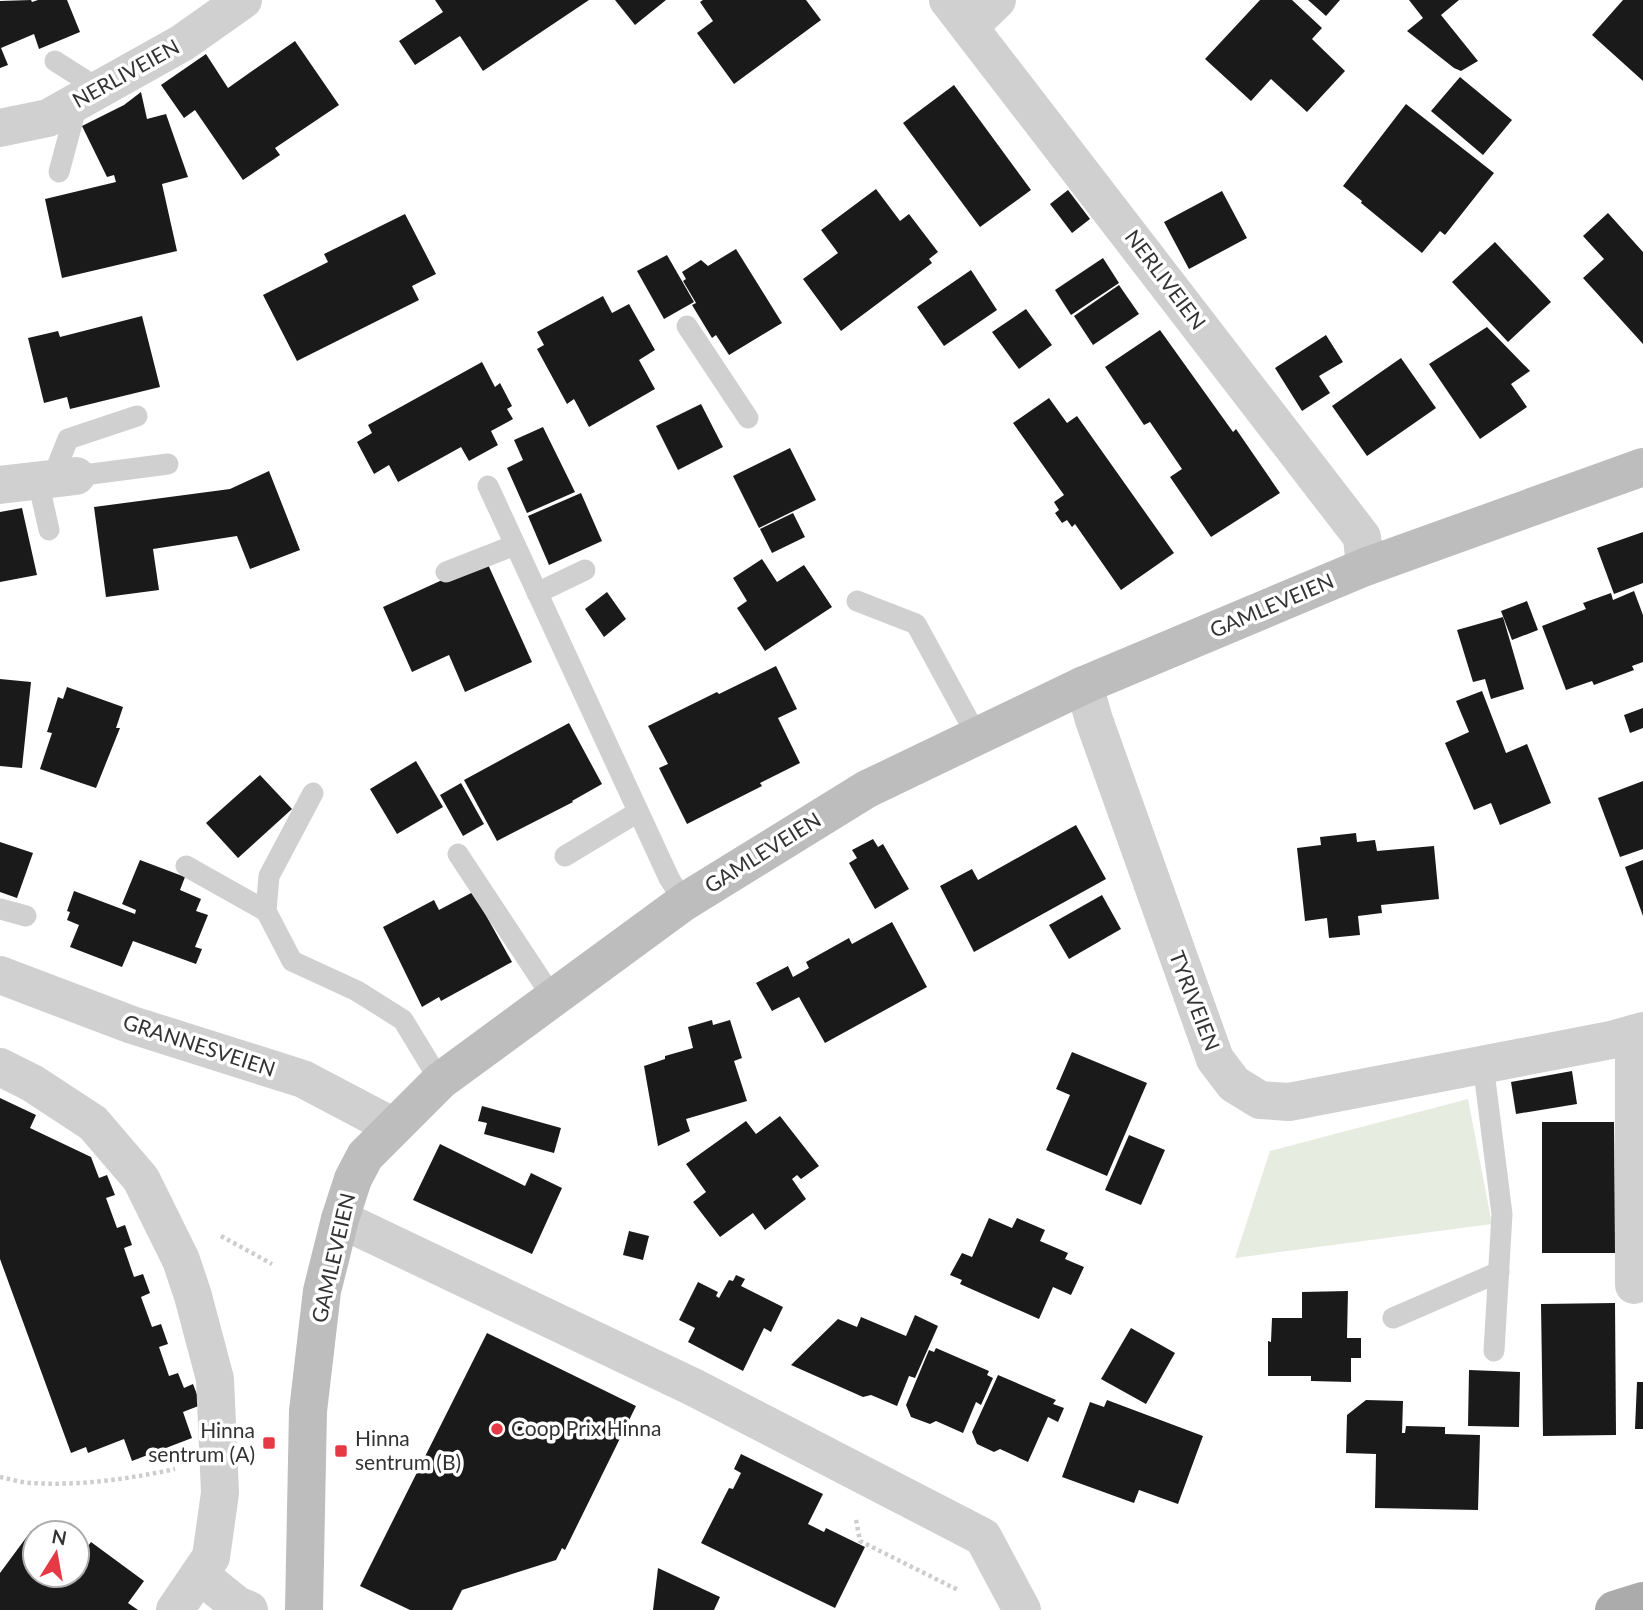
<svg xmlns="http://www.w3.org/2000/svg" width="1643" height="1610" font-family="Lato,sans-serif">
<rect width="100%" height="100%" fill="#fff"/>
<polygon fill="#e6ecdf" points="1468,1099 1492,1224 1235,1258 1270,1151"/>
<g fill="#1a1a1a">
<polygon points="31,0 32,2 38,0 67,0 80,32 39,49 34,34 1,48 8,65 0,68 0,1"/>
<polygon points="435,0 589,0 483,71 460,36 415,65 399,41 443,12"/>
<polygon points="615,0 666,0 635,25"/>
<polygon points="703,0 806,0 821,20 734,84 697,33 713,21 700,2"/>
<polygon points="1260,0 1292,0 1322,28 1312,39 1345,71 1307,112 1271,79 1251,101 1205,59"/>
<polygon points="1308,0 1340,0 1326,16"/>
<polygon points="1409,0 1459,0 1441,15 1478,61 1461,71 1454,68 1407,31 1423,18"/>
<polygon points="1623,0 1643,0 1643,81 1592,35"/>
<polygon points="295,41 339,105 275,148 280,155 243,180 195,110 184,118 161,85 206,54 228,88"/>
<polygon points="1460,77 1512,120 1483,155 1431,111"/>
<polygon points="954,85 1031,190 980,227 903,123"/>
<polygon points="141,92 147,119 166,114 188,177 162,184 177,251 62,278 45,199 116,182 114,175 107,177 82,126 124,105"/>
<polygon points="1406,104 1494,173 1445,235 1440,231 1422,253 1361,203 1362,201 1343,186"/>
<polygon points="876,189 900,221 909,214 938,252 929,259 932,263 841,331 803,279 838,253 821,230"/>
<polygon points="1068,190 1090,219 1072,233 1050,204"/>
<polygon points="1222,191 1247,238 1189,269 1164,222"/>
<polygon points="1608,213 1643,252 1643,344 1583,278 1604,259 1583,236"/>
<polygon points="405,214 436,274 412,286 419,300 297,361 263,295 328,262 324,254"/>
<polygon points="1495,242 1551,302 1508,342 1452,282"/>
<polygon points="736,249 782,323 729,355 716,335 712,338 692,305 696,303 683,281 686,279 682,272 701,260 708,266"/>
<polygon points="667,255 694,302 664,319 637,271"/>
<polygon points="1103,258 1119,283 1071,315 1055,290"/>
<polygon points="971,270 997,310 944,346 917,307"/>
<polygon points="1119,285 1139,314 1093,345 1074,316"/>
<polygon points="603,296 612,313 629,304 655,350 639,360 655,389 589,427 574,399 567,404 537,349 544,345 537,332"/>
<polygon points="1026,309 1052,345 1019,369 992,332"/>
<polygon points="142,316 160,387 70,409 67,397 44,403 28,338 58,331 60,337"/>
<polygon points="1487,327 1530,371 1511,384 1527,407 1480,439 1429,364"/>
<polygon points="1160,330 1233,432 1236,429 1280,493 1211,537 1170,477 1182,469 1150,422 1144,425 1105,367"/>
<polygon points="1326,335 1343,362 1319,376 1330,393 1302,411 1275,368"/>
<polygon points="1401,358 1436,408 1367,456 1332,406"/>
<polygon points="482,362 495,387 500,383 512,406 507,409 513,419 491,431 498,445 469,461 461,447 398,482 389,465 374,474 357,442 372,433 368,425"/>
<polygon points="1049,398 1067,423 1077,416 1174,553 1121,590 1075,524 1072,527 1067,520 1062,523 1055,513 1059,510 1054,502 1064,495 1013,423"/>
<polygon points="701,404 723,447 678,470 656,426"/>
<polygon points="543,427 575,492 527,513 507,468 523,460 514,440"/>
<polygon points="790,448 816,500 759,528 733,476"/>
<polygon points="269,471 300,550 250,569 237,536 153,549 159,590 106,597 94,507 230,489"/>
<polygon points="581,493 602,541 549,565 528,516"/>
<polygon points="22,508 37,575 0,582 0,512"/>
<polygon points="793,513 805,537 772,553 760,529"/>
<polygon points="1643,532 1643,583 1614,594 1597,548"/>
<polygon points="762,559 777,582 804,565 832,607 765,651 737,608 747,601 733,578"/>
<polygon points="486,560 532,662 465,692 449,655 412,672 383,607"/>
<polygon points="1634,591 1643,615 1643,662 1632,666 1634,670 1594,685 1592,681 1566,690 1542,626 1586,609 1583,603 1611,593 1613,600"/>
<polygon points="607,592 626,619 604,637 585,609"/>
<polygon points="1527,601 1538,630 1512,640 1501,611"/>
<polygon points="1503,617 1524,689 1491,699 1485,679 1473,682 1457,630"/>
<polygon points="776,666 797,709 778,718 800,763 760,783 762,786 687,824 659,768 668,764 648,726 717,692 719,694"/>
<polygon points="0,679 31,682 22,768 0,766"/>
<polygon points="67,687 123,707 116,728 120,728 96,788 40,769 52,733 47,732 58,697 63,699"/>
<polygon points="1482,691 1506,753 1527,744 1551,803 1500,825 1491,803 1474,810 1445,743 1469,732 1456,701"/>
<polygon points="1643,708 1643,728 1630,733 1624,715"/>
<polygon points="569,723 602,784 572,801 573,802 497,841 464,780"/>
<polygon points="416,761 443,807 397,834 370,789"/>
<polygon points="260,775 292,809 238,858 206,823"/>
<polygon points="1643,781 1643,849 1620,857 1598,798"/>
<polygon points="461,783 484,824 463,836 440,795"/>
<polygon points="1076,825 1106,879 974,952 940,886 972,869 978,880"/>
<polygon points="1356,833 1357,842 1375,840 1377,851 1434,846 1439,899 1381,905 1382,913 1358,916 1360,935 1329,938 1327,918 1305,921 1297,848 1321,845 1320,837"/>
<polygon points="873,839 878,847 883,844 909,889 875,909 849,863 857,858 852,850"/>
<polygon points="0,842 33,853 17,898 0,892"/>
<polygon points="140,860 185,877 180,890 201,899 196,911 208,915 195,947 202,949 196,964 133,941 122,967 70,947 79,925 67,920 70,912 67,911 74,891 135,914 136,910 122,904"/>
<polygon points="1643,860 1643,916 1625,867"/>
<polygon points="473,892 512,962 441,1001 439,997 422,1007 383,927 434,900 439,910"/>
<polygon points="1102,895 1121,929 1069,959 1049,925"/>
<polygon points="892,922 927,987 825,1043 799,997 772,1011 756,983 788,966 793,977 809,968 806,962 849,938 852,944"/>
<polygon points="712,1020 713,1025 730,1020 742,1058 734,1061 747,1101 686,1119 690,1131 658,1146 644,1066 665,1059 665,1056 693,1048 688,1027"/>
<polygon points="1072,1052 1147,1083 1107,1176 1046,1150 1070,1095 1056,1089"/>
<polygon points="1572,1071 1577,1104 1516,1114 1511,1082"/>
<polygon points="0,1098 36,1115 30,1128 91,1157 99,1178 107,1175 115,1195 106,1198 117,1228 125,1225 132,1245 124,1248 134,1277 143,1274 150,1293 141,1297 152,1327 161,1324 168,1344 159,1347 169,1376 178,1373 184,1388 193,1384 201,1405 183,1412 192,1438 132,1461 124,1439 88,1453 86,1447 71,1453 0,1259"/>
<polygon points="482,1106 561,1128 554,1153 484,1134 487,1123 478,1121"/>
<polygon points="780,1116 819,1166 801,1179 797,1175 792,1179 806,1199 765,1230 753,1213 720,1237 693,1202 706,1192 686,1164 746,1121 756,1134"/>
<polygon points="1542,1122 1614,1122 1615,1253 1542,1253"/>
<polygon points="1129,1135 1165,1150 1141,1205 1105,1190"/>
<polygon points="440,1144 525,1186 531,1173 562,1188 532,1254 413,1200"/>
<polygon points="989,1218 1012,1228 1017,1218 1045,1230 1040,1241 1068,1253 1065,1259 1084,1267 1071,1295 1053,1287 1039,1319 960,1284 962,1280 950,1275 962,1253 972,1257"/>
<polygon points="629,1231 649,1236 643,1260 623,1255"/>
<polygon points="736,1275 745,1279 741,1286 783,1307 771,1332 764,1328 743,1371 688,1342 695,1328 679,1320 698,1282 718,1292 716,1296 719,1298 729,1280 733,1281"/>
<polygon points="1348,1291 1347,1338 1361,1338 1361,1358 1351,1358 1351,1382 1311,1381 1311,1376 1268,1376 1268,1341 1271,1342 1272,1318 1302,1318 1302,1292"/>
<polygon points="1615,1303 1616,1435 1543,1436 1541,1304"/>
<polygon points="915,1315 938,1326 915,1378 909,1376 897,1406 871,1395 863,1397 791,1365 838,1319 857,1327 861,1317 906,1336"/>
<polygon points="1131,1328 1175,1353 1146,1404 1101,1379"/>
<polygon points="487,1333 636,1406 565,1550 562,1548 556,1560 462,1590 452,1610 410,1610 360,1586"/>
<polygon points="936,1348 989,1371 987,1375 993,1378 981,1405 976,1402 963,1433 936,1421 930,1424 911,1417 906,1405 929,1350 934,1352"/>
<polygon points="1469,1370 1520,1372 1519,1427 1468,1426"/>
<polygon points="998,1375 1056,1400 1053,1404 1064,1408 1058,1422 1048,1417 1028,1462 1000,1449 994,1452 977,1444 972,1432"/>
<polygon points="1637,1382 1643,1382 1643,1429 1635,1429"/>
<polygon points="1107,1400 1203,1436 1178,1504 1139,1490 1134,1503 1062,1477 1090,1402 1104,1407"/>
<polygon points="1366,1400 1403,1401 1402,1433 1405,1433 1406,1426 1445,1427 1445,1434 1480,1435 1478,1510 1375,1508 1376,1454 1346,1453 1347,1415"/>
<polygon points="741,1454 823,1494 808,1524 824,1532 826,1528 865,1547 835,1608 701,1543 729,1488 733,1489 741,1473 734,1469"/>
<polygon points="31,1531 35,1535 35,1575 77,1575 77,1561 91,1542 144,1581 128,1603 138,1610 0,1610 0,1573"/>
<polygon points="658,1568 720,1597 714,1610 653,1610"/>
</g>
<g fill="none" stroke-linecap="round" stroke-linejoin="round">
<g stroke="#cdcdcd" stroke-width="4.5" stroke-dasharray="3.5 3.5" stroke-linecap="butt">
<polyline points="221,1236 272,1264"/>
<path d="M0,1477C10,1479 22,1483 32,1483C79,1486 129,1479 175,1469"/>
<polyline points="856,1520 860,1541 958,1590"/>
</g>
<g stroke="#d0d0d0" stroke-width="21">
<polyline points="55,61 99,89"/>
<polyline points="59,172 78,101"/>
<polyline points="687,326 748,418"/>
<polyline points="76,476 168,464"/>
<polyline points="52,479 68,439 137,416"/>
<polyline points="38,481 49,530"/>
<polyline points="488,486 669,878 684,902"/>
<polyline points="446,572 515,545"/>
<polyline points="537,593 585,570"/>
<polyline points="857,601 916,624 977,736"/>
<polyline points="313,793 269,876 266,911 292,961 357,991 403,1020 440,1081"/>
<polyline points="458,854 553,998"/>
<polyline points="565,856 638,812"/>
<polyline points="186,866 266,911"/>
<polyline points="0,909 26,916"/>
<polyline points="1483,1064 1502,1214 1494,1351"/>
<polyline points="1393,1318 1499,1272"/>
</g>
<g stroke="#d0d0d0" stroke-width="38">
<polyline points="948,0 1362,537 1365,567"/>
<polyline points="970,26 997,0"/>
<polyline points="0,128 48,118 182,43 243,0"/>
<polyline points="0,485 76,476"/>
<polyline points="1084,685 1094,720 1215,1059 1234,1084 1260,1100 1289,1102 1611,1040 1643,1031"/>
<polyline points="0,975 132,1025 303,1079 394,1127"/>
<polyline points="1634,1034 1634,1285"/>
<polyline points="0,1067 32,1083 93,1123 141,1179 181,1260 193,1296 215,1379 220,1493 211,1557 175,1610"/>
<polyline points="340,1219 693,1387 983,1537 1022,1610"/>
<polyline points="200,1575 237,1605 249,1610"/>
</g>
<polyline stroke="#bdbdbd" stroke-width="38" points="304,1610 308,1411 322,1291 340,1219 353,1179 365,1156 440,1081 684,902 867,789 1084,685 1365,567 1643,467"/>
<polyline stroke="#ababab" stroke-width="38" points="1614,1610 1643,1601"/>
</g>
<g fill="#e63946" stroke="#fff" stroke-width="2.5">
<circle cx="497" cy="1429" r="7"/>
<rect x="262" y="1436" width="14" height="14" rx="3.5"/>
<rect x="334" y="1444" width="14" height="14" rx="3.5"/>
</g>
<g text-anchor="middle" stroke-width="7" stroke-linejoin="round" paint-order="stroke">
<g font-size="21" fill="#333" stroke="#fff">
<text transform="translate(126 74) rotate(-29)" y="7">NERLIVEIEN</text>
<text transform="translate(1165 280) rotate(53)" y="7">NERLIVEIEN</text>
<text transform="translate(1272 606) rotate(-23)" y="7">GAMLEVEIEN</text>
<text transform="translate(763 853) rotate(-32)" y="7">GAMLEVEIEN</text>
<text transform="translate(1194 1001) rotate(69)" y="7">TYRIVEIEN</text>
<text transform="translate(199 1046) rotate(18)" y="7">GRANNESVEIEN</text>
<text transform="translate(334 1258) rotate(-77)" y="7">GAMLEVEIEN</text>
</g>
<g font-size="21" fill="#333" stroke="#fff" text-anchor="start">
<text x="511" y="1436">Coop Prix Hinna</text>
<text x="255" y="1438" text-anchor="end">Hinna<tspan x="255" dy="24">sentrum (A)</tspan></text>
<text x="355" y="1446">Hinna<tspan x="355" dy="24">sentrum (B)</tspan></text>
</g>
</g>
<g transform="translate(56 1554) rotate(11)"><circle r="33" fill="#ffffff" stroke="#adadad" stroke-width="2"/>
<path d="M0-5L12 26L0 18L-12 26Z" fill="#e63946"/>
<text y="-10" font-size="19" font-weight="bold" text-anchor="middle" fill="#333333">N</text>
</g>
</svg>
